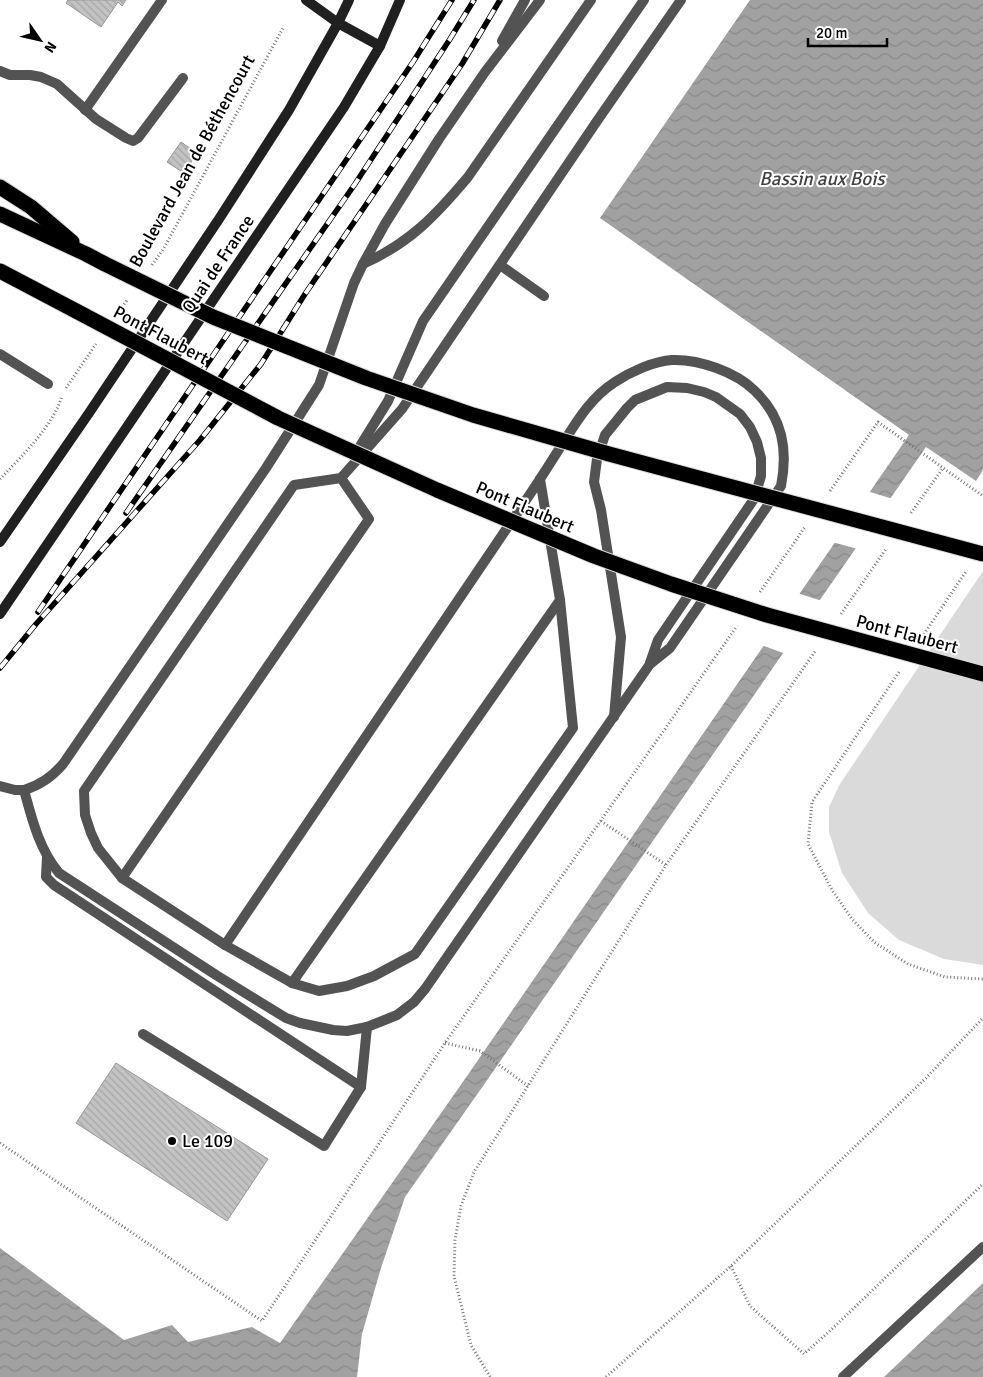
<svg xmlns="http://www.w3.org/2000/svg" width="983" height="1377" font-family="Signika,sans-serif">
<defs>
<pattern id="water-waves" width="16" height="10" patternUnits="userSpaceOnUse" patternTransform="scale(1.25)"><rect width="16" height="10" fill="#a1a1a1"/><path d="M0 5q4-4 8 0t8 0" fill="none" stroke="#898989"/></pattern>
<pattern id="building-back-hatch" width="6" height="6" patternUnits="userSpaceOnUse" patternTransform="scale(1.25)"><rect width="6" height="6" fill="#c3c3c3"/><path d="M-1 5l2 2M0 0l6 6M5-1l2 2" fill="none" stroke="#a6a6a6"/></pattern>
</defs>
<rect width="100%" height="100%" fill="#fff"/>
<polygon fill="#dadada" points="983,571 983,965 944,959 899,940 868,913 842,873 829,832 829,807 840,784"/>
<g fill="url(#water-waves)">
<polygon points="750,0 983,0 983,470 976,481 926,447 483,1086 405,1197 381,1268 362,1334 357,1377 0,1377 0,1248 124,1340 172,1325 188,1342 252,1327 280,1343 467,1076 909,435 600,218"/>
<polygon points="983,1283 983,1377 884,1377"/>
</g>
<g fill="#fff">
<polygon points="867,491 893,499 858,549 832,542"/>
<polygon points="797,593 822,601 786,654 761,645"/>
</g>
<g fill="url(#building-back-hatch)" stroke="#979797">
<polygon points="68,0 126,0 122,6 118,2 101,27 66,3"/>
<polygon points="181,142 197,153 184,173 167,162"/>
<polygon points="116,1063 268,1159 227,1221 76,1123"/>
</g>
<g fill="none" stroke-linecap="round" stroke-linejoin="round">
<defs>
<g id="highway">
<polyline points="0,187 31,207 72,242"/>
<polyline points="0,214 86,254 105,264"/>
<polyline points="0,271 78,312"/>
</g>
</defs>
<use href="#highway" stroke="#dbdbdb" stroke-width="17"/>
<g stroke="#757575" stroke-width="3" stroke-dasharray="1 2.5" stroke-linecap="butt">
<polyline points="152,265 164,248 284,26"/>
<polyline points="120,310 128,299"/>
<polyline points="66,388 96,344"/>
<path d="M0,479C22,456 53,426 62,396"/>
<polyline points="830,491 878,422 983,496"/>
<polyline points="911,513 943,468"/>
<polyline points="760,592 805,527"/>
<polyline points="841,614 886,549"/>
<polyline points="922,637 967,570"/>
<polyline points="899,672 812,802 808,844 832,890 852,919 874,942 908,964 945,977 983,979"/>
<polyline points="601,821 666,865"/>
<polyline points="445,1043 480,1051 528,1086"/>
<polyline points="0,1143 262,1321 445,1043 737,626"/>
<polyline points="731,1266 750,1306 804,1354 832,1329 983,1184"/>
<polyline points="490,1377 471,1345 454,1276 455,1240 461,1206 474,1172 666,865 816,650"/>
<polyline points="606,1377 731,1266 926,1078 983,1018"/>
</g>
<g stroke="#535353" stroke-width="10">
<polyline points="502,41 525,0"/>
<polyline points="0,71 10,75 30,75 41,77 57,84 96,119 126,138 133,141 138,138 183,78"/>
<polyline points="85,110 162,0"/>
<path d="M363,264C410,243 436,215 468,177L591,0"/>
<polyline points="500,265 544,296"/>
<polyline points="0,354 48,384"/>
<polyline points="354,456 388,401 423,321 644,0"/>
<polyline points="540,479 560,600 292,983 225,945 122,878 98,848 91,833 85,815 84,791 294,485 341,478 402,409 597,121 681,0"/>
<polyline points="614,717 621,637 601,510 594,482 597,459 605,435 627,408 635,400 667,387 687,388 704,392 716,397 740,414 750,427 757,442 761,458 761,476 754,499 658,640 650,663"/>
<path d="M0,786L15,790H24C32,819 39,849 59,873L216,975L286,1018L300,1023L333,1030L347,1031L367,1027L397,1015L414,1002L425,989L650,664L670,648L781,486C788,450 783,418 755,391C736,372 699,359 672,360C654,361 630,372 615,382C588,399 573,428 556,454C541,478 525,502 509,525C414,665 319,805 225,945"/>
<path d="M24,790C41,785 52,777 63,764L266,468L319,385L354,283L363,264L385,224L439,139L485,72L540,0"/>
<polyline points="47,857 46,877 54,885 361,1087 367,1027"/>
<polyline points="122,878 369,519 341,478"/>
<polyline points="292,983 319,991 347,986 374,976 415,954 573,728 560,600"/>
<polyline points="143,1034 324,1146 361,1087"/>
</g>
<polyline stroke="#535353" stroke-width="10" points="843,1377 983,1247"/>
<g stroke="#202020" stroke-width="10">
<polyline points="306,0 338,23 380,46"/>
<polyline points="0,542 89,413 219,219 289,110 338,23 349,0"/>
<polyline points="0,614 344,107 380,46 400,0"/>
</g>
<use href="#highway" stroke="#000" stroke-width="15"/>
<defs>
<g id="rail">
<polyline points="126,513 355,184 450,39 474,0"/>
<polyline points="38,612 413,62 452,0"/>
<polyline points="0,668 36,624 200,440 261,364 305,294 462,64 500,0"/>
</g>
</defs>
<use href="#rail" stroke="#000" stroke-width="5.5"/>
<use href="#rail" stroke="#fff" stroke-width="4" stroke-dasharray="11" stroke-linecap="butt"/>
<defs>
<g id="highway-bridge">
<polyline points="105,264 213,317 366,378 473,415 609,454 983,554"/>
<polyline points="78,312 278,418 437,490 594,556 671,584 767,615 983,674"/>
</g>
</defs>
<use href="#highway-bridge" stroke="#dbdbdb" stroke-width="17" stroke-linecap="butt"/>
<use href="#highway-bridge" stroke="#000" stroke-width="15"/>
</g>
<circle fill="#000" stroke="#fff" stroke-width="2" cx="172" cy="1141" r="5"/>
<g text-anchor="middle" stroke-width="4" stroke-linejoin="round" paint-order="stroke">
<g font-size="18" fill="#000" stroke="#fff">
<text transform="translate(192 161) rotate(-61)" y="6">Boulevard Jean de Béthencourt</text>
<text transform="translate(218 264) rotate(-56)" y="6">Quai de France</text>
<text transform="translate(161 335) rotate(28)" y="6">Pont Flaubert</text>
<text transform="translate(525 507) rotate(23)" y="6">Pont Flaubert</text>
<text transform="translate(907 634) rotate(15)" y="6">Pont Flaubert</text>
</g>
<g font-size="18" fill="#000" stroke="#fff" text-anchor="start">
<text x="182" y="1147">Le 109</text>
</g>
<g font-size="19" font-style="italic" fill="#424242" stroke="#fff">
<text x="822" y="185">Bassin aux Bois</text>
</g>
</g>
<g transform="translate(40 40) rotate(124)" stroke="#ffffff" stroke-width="4" paint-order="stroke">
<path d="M0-4L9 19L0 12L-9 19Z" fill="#000000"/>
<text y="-8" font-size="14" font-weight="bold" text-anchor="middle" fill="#000000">N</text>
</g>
<path d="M808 38v8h79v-8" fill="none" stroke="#000000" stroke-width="2.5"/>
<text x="816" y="38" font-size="15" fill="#000000" stroke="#ffffff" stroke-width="4" paint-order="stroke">20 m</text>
</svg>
